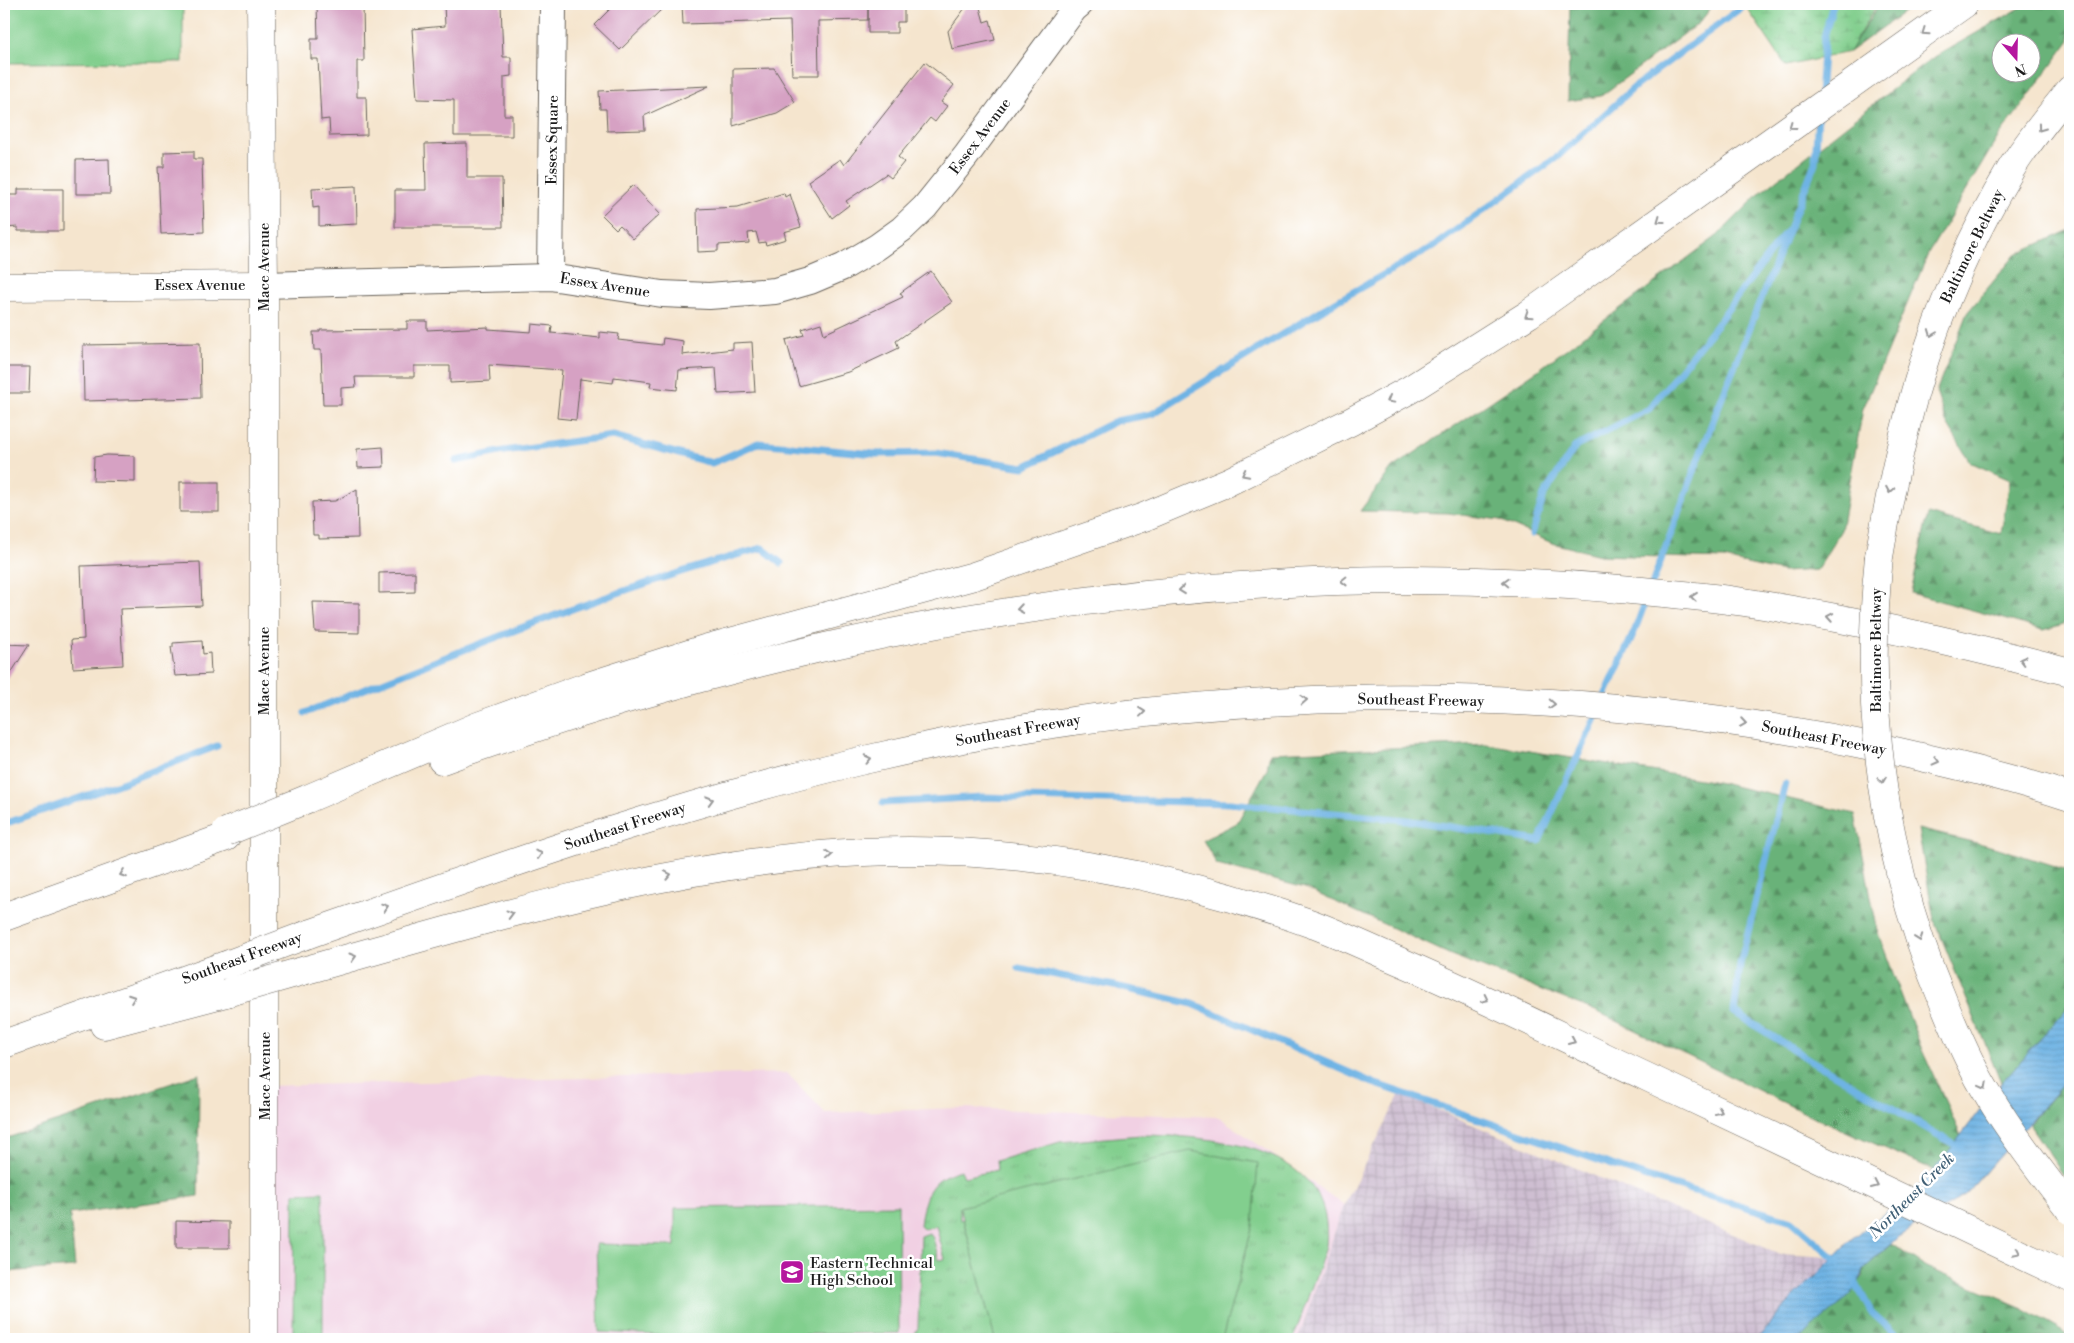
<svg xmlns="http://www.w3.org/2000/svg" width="2074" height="1343" font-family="'Libre Bodoni',serif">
<defs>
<pattern id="industrial-grid" width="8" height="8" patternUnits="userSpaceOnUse" patternTransform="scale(1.25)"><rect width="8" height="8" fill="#cebed1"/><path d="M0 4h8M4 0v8" fill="none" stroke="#b0a3b3"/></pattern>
<pattern id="grass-tufts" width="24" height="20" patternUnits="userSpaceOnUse" patternTransform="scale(1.25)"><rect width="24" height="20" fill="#82cf8e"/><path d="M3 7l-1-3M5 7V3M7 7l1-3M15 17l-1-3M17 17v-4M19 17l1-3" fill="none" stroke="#70b17a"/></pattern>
<pattern id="forest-firs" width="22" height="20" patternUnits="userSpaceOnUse" patternTransform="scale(1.25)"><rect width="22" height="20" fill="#69b279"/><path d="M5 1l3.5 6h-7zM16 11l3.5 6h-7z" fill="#569062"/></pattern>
<pattern id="wetland-marsh" width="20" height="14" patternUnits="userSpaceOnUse" patternTransform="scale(1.25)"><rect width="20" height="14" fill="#82cf8e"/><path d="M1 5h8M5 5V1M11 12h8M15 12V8" fill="none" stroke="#70b17a"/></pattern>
<pattern id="water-rules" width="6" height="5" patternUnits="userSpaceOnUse" patternTransform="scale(1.25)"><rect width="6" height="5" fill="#6eb3e4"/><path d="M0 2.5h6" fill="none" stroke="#5f99c3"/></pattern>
</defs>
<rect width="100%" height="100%" fill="#fff"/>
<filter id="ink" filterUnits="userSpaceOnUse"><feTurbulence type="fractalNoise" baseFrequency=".02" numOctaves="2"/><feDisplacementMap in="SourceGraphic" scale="10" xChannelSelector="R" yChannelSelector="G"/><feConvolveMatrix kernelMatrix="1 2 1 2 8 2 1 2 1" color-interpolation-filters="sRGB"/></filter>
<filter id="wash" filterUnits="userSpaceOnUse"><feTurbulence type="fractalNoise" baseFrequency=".0096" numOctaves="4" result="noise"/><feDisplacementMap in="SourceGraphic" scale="20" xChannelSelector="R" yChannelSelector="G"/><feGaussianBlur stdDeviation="1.12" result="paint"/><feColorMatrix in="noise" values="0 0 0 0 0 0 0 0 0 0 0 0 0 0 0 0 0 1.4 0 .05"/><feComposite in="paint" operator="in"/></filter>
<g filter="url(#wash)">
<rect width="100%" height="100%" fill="#f5e5ce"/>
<polygon fill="#f1d0e3" points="787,1073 825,1113 961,1108 1219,1117 1344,1205 1298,1339 263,1339 265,1086"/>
<polygon fill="url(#industrial-grid)" points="1400,1094 1780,1254 1897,1261 2061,1339 1298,1339 1344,1205"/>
<g fill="url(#grass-tufts)" stroke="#4f7655">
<path d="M1141,1135C1212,1136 1337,1145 1326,1246C1324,1255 1319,1266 1316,1275C1308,1296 1301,1318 1293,1339H1222L1253,1225L960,1207V1220L963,1219L995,1339H912L918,1328L921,1236L929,1233L933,1238L939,1260L945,1259L936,1226L924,1229L920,1225C924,1196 930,1177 961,1170L964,1177L997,1170L996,1161L1060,1142Z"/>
<polygon points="323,1192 323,1339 293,1339 294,1193"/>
</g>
<g fill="url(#forest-firs)" stroke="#42674a" fill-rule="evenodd">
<polygon points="1570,4 1714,4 1700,22 1601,96 1568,101"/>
<polygon points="1877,4 1915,4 1849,52 1875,11"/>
<path d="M2027,4H2070V40L1997,139L1928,254L1863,409L1841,530L1817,570L1783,572L1724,559L1600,555L1552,543L1500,520L1448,513L1360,511L1392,468L1538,370L1717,236L1761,192L1931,59ZM2032,42V72H2002V42Z"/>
<polygon points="2070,230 2070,622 2044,630 1911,593 1928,514 2001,534 2010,480 1970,462 1946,422 1936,392 1967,313 2016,254"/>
<polygon points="1487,744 1712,781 1855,814 1878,933 1922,1050 1961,1136 1934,1170 1805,1113 1596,1011 1451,955 1305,888 1217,865 1203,840 1237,823 1267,769 1270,753"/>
<polygon points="1918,829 1998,848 2070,871 2070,1006 2001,1083 1934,920"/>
<polygon points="199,1074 198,1196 70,1214 75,1267 4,1272 4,1139"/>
<polygon points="2070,1076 2070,1185 2029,1124"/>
<polygon points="1891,1244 1926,1267 2023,1308 2070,1335 2070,1339 1801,1339 1863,1277 1864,1269"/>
</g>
<polygon fill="url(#wetland-marsh)" stroke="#4f7655" points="1744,4 1877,4 1849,52 1786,66"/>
<g fill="#82cf8e" stroke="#4f7655">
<polygon points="4,4 183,4 183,62 4,63"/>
<polygon points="1190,1151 1258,1163 1253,1225 1222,1339 995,1339 960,1207"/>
<polygon points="898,1205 899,1333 677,1336 599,1332 596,1244 675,1246 675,1208"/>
</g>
<path fill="url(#water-rules)" stroke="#456880" d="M2070,1006V1076L1966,1194L1898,1237L1864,1269C1857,1299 1820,1317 1801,1339H1757L1788,1303L1851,1240L1928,1178L2001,1083Z"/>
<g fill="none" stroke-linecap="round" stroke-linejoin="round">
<g stroke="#6eb3e4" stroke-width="7">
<polyline points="1820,98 1824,37 1833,4"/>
<polyline points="456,461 504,451 613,436 712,463 758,443 875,454 936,453 1024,467 1116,421 1152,414 1325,308 1434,246 1557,157 1637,85 1746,4"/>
<polyline points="1532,534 1544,495 1575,447 1649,409 1710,333 1784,234"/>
<polyline points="1651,587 1710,428 1815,163 1818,116"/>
<polyline points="1602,702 1635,630 1647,597"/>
<path d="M305,713C455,653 606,591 762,548L781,563"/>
<polyline points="1785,784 1740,964 1734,1012 1810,1060 1962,1149"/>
<polyline points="883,803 983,797 1230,803 1407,820 1539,841 1597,714"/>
<polyline points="4,824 111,787 217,746"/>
<polyline points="1019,968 1115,986 1193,1004 1373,1083 1647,1177 1792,1221 1839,1262"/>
<polyline points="1853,1278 1871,1312 1901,1339"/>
</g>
</g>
<g id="blocks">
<g fill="#d6a1c3">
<polygon points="317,4 363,4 364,61 357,61 357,97 366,97 367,135 330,136 329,119 321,120 318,59 311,59 311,39 318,39"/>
<polygon points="444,4 501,4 503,57 511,57 511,76 504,77 504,115 512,115 512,136 454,136 454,100 417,99 412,29 445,26"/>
<polygon points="615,4 667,4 620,50 594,25"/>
<polygon points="682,4 904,4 904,22 897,22 897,33 868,33 868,7 868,20 818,21 819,75 792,75 790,21 683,24"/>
<polygon points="968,4 979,4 984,22 990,20 995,40 952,49 948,31"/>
<polygon points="925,62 954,85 941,102 947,106 935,122 930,118 898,157 904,162 891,178 886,174 846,201 849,205 832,218 808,181 840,159 844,165"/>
<polygon points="774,68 795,102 777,113 733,126 733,69"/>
<polygon points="709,86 644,116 645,130 607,131 606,109 600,109 599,91"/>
<polygon points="467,143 467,178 502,178 503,227 395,227 395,190 426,190 425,144"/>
<polygon points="194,151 194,159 202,159 204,232 161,234 158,167 164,167 164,152"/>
<polygon points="109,159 110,194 76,194 76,160"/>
<polygon points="633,185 660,214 633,239 620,225 616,229 602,215"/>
<polygon points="356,186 357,224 319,226 319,207 313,208 312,188"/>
<polygon points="18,189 63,189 63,231 18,231 18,227 4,228 4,195 18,195"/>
<polygon points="784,193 785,197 790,194 801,227 784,232 786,239 766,245 765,242 759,243 756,232 748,233 749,243 718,245 718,251 698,252 697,209 738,207"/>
<polygon points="931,271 952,302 896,341 899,348 848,372 799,386 786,340 804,335 802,329 821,323 824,334 903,297 900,293"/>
<polygon points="407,321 427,321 427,330 488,327 488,329 531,332 532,324 552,326 551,333 600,338 600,332 619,334 618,340 662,345 663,338 683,341 682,355 733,349 733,343 752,342 755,392 718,394 716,368 679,370 677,390 650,387 651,382 614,377 613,383 580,379 576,420 557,418 562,370 489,365 490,381 450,383 450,366 414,366 414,377 355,377 356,387 341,388 341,405 323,405 321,350 314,350 313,332 320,332 320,330 407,329"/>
<polygon points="200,343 201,398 84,401 83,345"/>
<polygon points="4,367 30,367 29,393 4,393"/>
<polygon points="383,447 384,467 358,468 357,449"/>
<polygon points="107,455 135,456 135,482 93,481 94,457"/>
<rect x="180" y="482" width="39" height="30"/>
<polygon points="357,489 358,538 319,539 319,535 313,535 312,502 335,501"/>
<polygon points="200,562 202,606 120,609 123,665 73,668 71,640 84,639 81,566"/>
<polygon points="415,572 415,592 379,593 379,573"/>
<polygon points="313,602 359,603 359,633 315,632"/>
<polygon points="202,641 203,654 210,653 211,674 175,676 171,647 173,647 173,643"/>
<polygon points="4,644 29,645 4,684"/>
<polygon points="176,1221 229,1222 229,1248 176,1248"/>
</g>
</g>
</g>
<g filter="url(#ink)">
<use href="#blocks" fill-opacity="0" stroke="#68625a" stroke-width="1"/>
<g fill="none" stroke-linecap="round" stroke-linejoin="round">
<defs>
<g id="minor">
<polyline points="550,277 553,4"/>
<polyline points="264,285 550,277 662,294 709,296 775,291 810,281 843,267 877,247 902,229 925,207 966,156 1074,9 1080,4"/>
</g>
<polyline id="tertiary" points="4,287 264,285"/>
<polyline id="secondary" points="261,4 264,285 264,1339"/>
<g id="motorway">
<path d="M1879,557C1903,413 1936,295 2011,169C2028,141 2050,115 2070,90"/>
<path d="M442,760C820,623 1218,554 1620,589C1661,593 1703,596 1744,602C1854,619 1963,644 2070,672"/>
<polyline points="307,799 478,726 585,687 704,649 974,576 1144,517 1228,482 1350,422 1409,390 1529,314 1964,4"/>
<polyline points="4,917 226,837"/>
<path d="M306,935C489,871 671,805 860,761C1195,682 1549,677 1886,749C1948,763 2010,777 2070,797"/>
<path d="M306,970C489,919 673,861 864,852C1016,845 1172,874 1315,925C1341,935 1367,947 1392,958C1479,995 1562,1037 1647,1077C1788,1144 1929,1210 2070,1278"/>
<polyline points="104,1025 226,993"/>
<polyline points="4,1044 226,965"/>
</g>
</defs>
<use href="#minor" stroke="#68625a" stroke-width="28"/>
<use href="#tertiary" stroke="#68625a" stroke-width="29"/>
<use href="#secondary" stroke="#68625a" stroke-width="29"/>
<use href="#motorway" stroke="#68625a" stroke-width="29"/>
<use href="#minor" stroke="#fff" stroke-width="26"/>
<use href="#tertiary" stroke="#fff" stroke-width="28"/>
<use href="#secondary" stroke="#fff" stroke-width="28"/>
<use href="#motorway" stroke="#fff" stroke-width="28"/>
<defs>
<g id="motorway-bridge">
<path d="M1879,557C1863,710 1883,858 1943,1001C1956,1033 1970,1066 1989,1096C2013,1136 2042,1173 2070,1210"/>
<polyline points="226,832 307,799"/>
<polyline points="226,965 306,935"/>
<polyline points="226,993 306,970"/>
</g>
</defs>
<use href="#motorway-bridge" stroke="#68625a" stroke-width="29" stroke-linecap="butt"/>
<use href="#motorway-bridge" stroke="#fff" stroke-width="28"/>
</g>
<defs><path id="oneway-chevron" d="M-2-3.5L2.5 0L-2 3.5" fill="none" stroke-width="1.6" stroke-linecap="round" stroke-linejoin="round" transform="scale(1.25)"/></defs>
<g stroke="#999">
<use href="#oneway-chevron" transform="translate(1925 32) rotate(145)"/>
<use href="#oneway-chevron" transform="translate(1792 126) rotate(144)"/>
<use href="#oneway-chevron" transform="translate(2041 128) rotate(126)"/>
<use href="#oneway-chevron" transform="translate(1660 220) rotate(144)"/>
<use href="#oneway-chevron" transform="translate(1528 315) rotate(146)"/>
<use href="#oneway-chevron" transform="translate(1932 333) rotate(111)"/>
<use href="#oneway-chevron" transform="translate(1390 400) rotate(151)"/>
<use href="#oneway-chevron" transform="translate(1245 474) rotate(153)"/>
<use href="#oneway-chevron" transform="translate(1890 490) rotate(100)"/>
<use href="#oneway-chevron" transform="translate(1344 581) rotate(179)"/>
<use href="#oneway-chevron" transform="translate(1506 582) rotate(-178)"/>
<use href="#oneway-chevron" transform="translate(1182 590) rotate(174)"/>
<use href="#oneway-chevron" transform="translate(1694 597) rotate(-174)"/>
<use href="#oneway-chevron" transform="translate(1020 609) rotate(171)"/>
<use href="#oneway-chevron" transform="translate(1830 617) rotate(-170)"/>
<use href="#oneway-chevron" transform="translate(2023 660) rotate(-166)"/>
<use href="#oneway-chevron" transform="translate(1304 700) rotate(-3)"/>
<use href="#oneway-chevron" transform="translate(1552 704) rotate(3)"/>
<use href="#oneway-chevron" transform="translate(1142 712) rotate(-6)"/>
<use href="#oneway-chevron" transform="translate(1743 723) rotate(9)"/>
<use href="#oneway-chevron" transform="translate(868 759) rotate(-12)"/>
<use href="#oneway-chevron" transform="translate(1936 761) rotate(14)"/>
<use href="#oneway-chevron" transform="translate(1882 780) rotate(82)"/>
<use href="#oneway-chevron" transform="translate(710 800) rotate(-16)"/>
<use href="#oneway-chevron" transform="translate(539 854) rotate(-18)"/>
<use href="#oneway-chevron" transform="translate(829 855) rotate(-4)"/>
<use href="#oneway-chevron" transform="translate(123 874) rotate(160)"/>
<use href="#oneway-chevron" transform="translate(668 875) rotate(-11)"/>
<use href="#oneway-chevron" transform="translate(385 907) rotate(-19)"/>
<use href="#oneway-chevron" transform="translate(510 914) rotate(-15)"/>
<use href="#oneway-chevron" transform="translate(1919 938) rotate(70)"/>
<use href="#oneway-chevron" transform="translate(353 957) rotate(-16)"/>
<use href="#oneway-chevron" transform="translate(132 998) rotate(-20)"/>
<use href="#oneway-chevron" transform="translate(1485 999) rotate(26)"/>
<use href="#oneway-chevron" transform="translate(1572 1041) rotate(25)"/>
<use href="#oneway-chevron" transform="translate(1984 1086) rotate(62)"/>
<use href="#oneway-chevron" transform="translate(1719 1111) rotate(25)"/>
<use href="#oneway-chevron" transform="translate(1875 1185) rotate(25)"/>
<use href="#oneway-chevron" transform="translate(2017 1252) rotate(26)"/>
</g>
</g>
<defs>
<symbol id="school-square" viewBox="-11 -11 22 22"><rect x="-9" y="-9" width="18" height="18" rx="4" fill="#b5179e" stroke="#fff"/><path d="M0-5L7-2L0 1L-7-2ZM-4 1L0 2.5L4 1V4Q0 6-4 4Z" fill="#fff"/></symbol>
</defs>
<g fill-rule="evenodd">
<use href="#school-square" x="778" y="1258" width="28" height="28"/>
</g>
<g text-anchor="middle" stroke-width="5" stroke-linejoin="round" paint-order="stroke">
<g font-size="15" fill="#1c1c1c" stroke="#fff">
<text transform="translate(980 136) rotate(-53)" y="5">Essex Avenue</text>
<text transform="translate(552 140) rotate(-89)" y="5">Essex Square</text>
<text transform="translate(1972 246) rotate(-64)" y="5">Baltimore Beltway</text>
<text transform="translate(264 267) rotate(-90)" y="5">Mace Avenue</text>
<text x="200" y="290">Essex Avenue</text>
<text transform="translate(605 285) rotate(9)" y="5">Essex Avenue</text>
<text transform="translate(1876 650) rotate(-90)" y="5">Baltimore Beltway</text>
<text transform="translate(264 671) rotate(-90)" y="5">Mace Avenue</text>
<text transform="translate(1421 700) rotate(1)" y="5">Southeast Freeway</text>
<text transform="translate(1018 730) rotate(-10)" y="5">Southeast Freeway</text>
<text transform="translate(1824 738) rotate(11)" y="5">Southeast Freeway</text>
<text transform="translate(625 826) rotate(-18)" y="5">Southeast Freeway</text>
<text transform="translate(242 958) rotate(-20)" y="5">Southeast Freeway</text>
<text transform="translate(265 1076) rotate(-90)" y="5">Mace Avenue</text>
</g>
<g font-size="15" fill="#1c1c1c" stroke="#fff" text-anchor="start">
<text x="810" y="1268">Eastern Technical<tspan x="810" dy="17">High School</tspan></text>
</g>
<g font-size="16" font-style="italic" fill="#416076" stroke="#fff">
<text transform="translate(1911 1195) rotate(-45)" y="6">Northeast Creek</text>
</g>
</g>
<rect width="2074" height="1343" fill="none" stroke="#fff" stroke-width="20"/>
<g transform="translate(2016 58) rotate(160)"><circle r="24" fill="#ffffff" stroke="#a4a4a4"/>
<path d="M0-4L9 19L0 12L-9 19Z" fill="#b5179e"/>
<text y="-8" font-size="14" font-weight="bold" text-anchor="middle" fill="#1c1c1c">N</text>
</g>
</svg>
